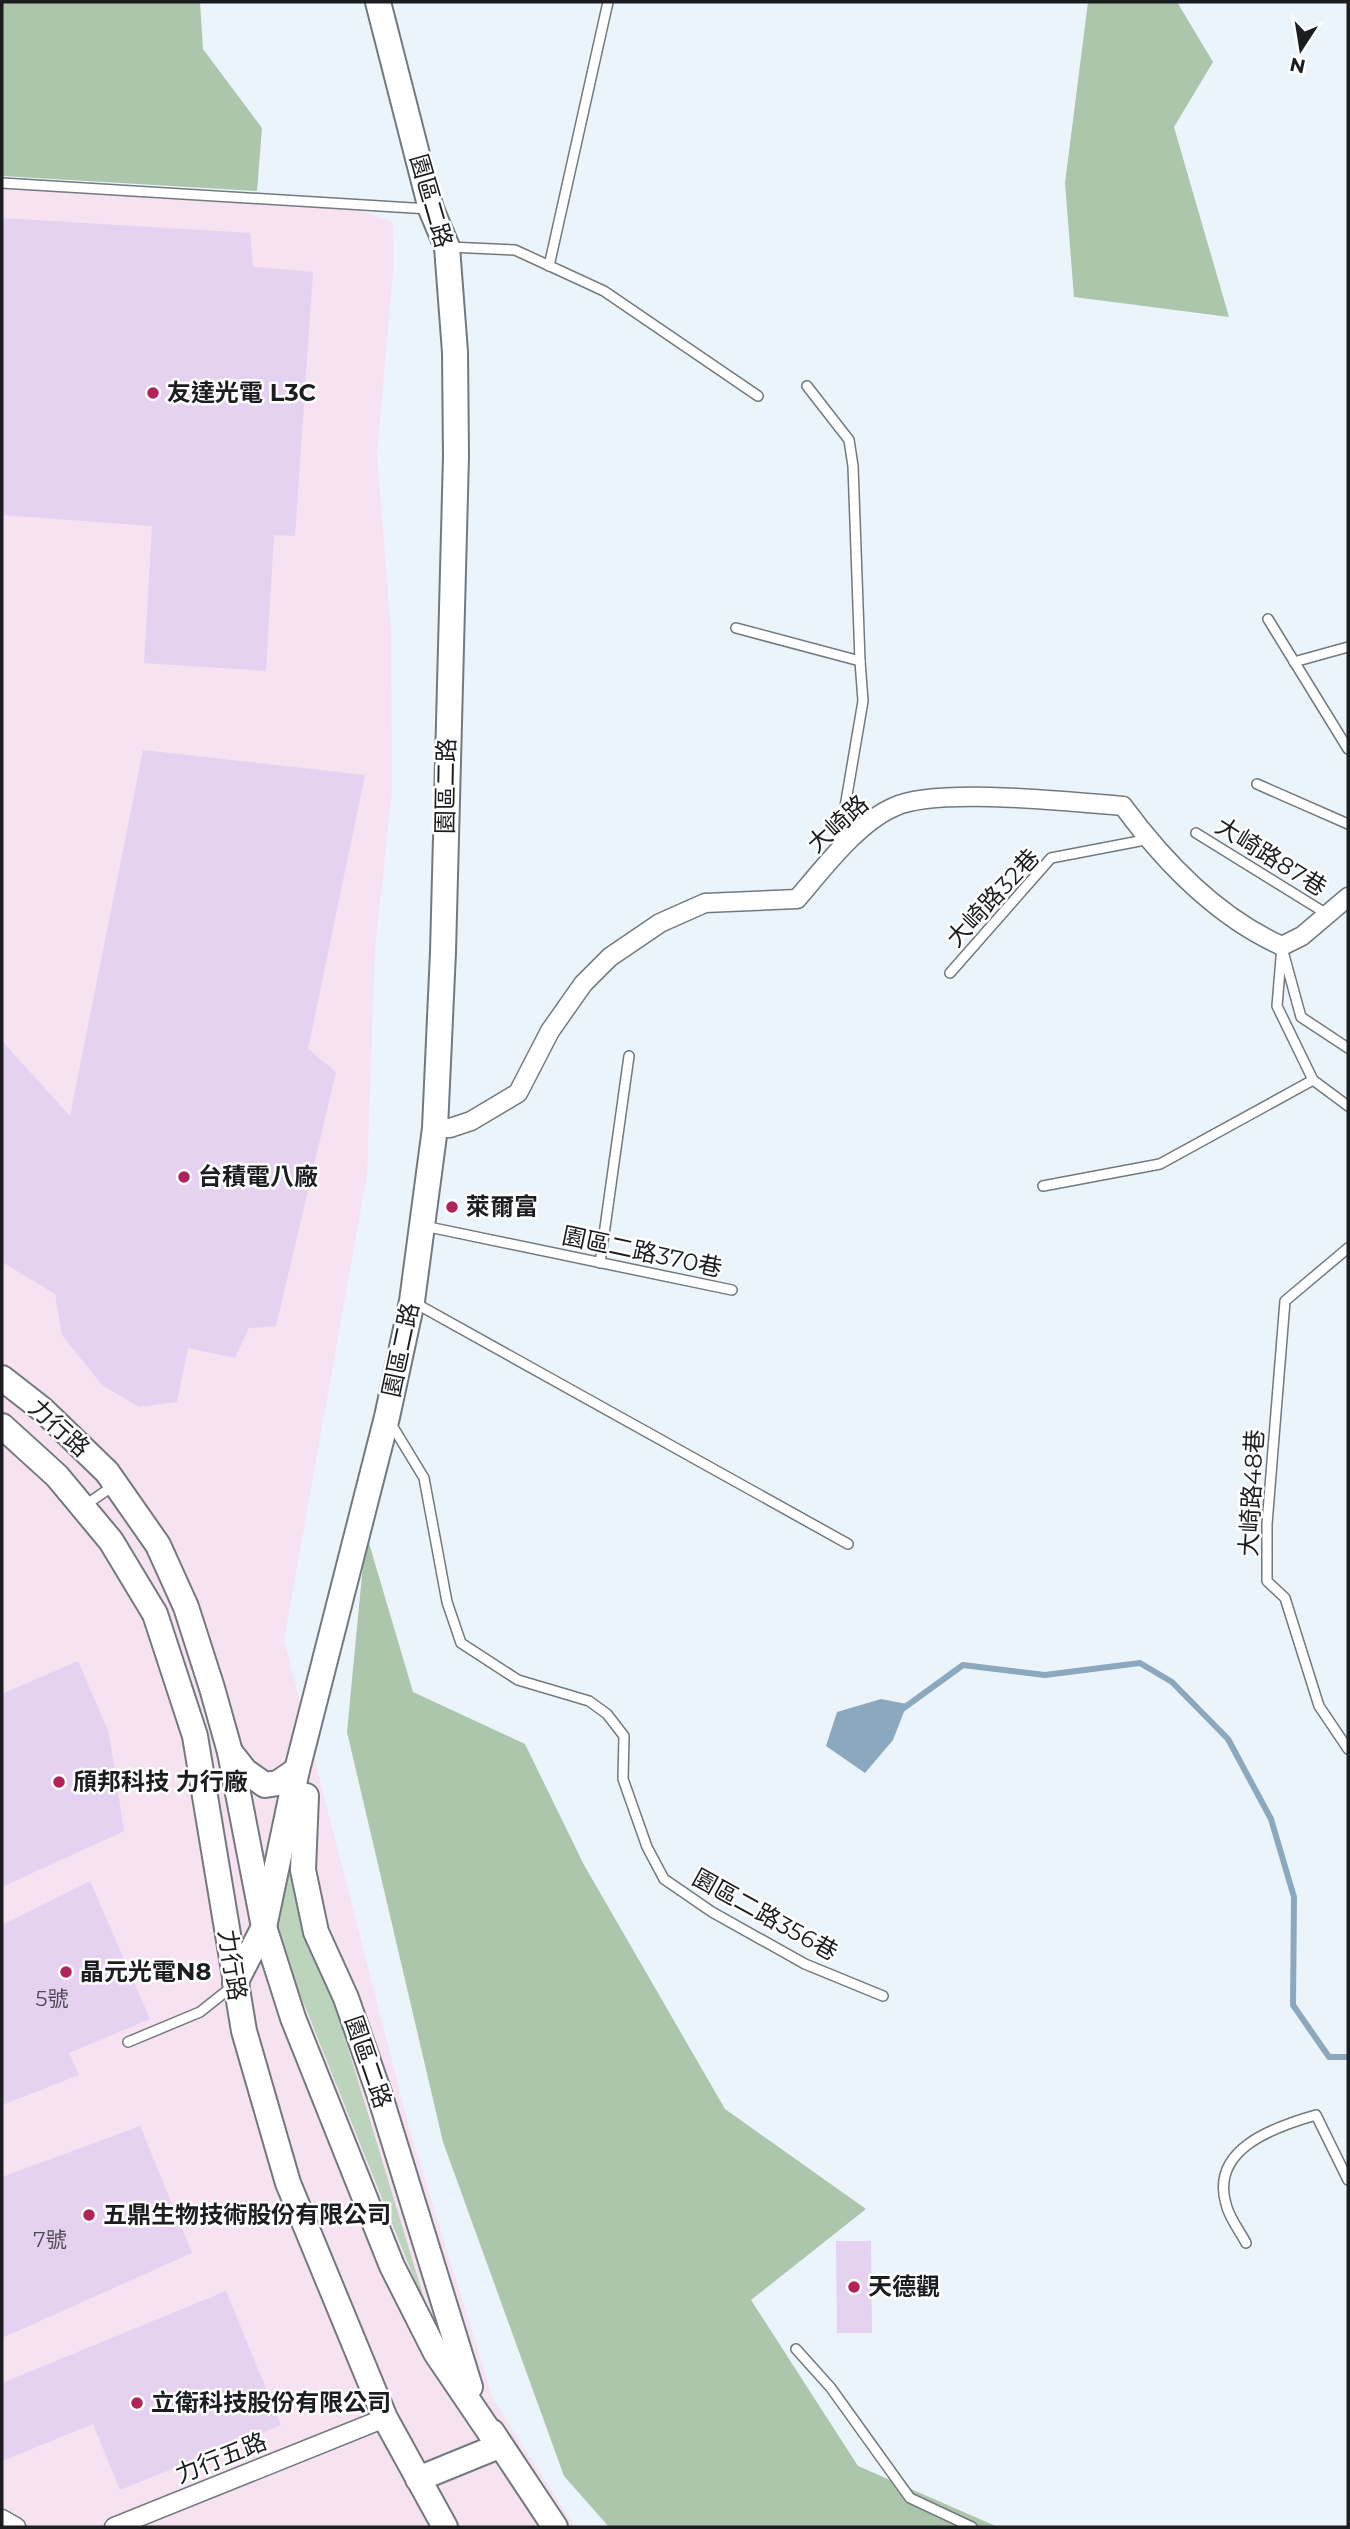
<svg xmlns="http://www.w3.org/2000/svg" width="1350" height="2529" font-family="Montserrat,'Noto Sans TC',sans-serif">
<rect width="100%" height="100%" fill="#ecf4fb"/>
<polygon fill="#f6e2f1" points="2,189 231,199 359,210 393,222 394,261 377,455 391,629 392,791 375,950 367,1175 284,1640 410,2131 493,2399 575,2527 2,2527"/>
<polygon fill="#bcd3bc" points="289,1854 430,2318 274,1929"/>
<g fill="#acc6ac">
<polygon points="2,2 200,2 203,49 262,128 257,191 2,176"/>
<polygon points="1088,2 1177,2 1213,62 1174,127 1229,317 1074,297 1065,183"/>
<polygon points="366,1533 413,1692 525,1744 584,1865 725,2109 866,2209 751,2300 858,2466 998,2527 609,2527 564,2476 443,2142 347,1732"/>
</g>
<polygon fill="#8ba8bf" points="881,1699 907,1704 893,1740 865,1773 826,1746 837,1712"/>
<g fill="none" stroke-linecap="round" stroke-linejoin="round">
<polyline stroke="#8ba8bf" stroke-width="6" points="901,1710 963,1665 1045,1675 1140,1663 1172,1682 1228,1739 1271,1819 1294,1897 1293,2005 1329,2057 1348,2057"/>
</g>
<g fill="#e5d2f1">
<polygon points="2,218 250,233 253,267 313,272 295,536 274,535 266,671 144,663 152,526 2,515"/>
<polygon points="143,750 365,775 308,1049 336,1072 276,1326 249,1328 235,1358 188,1348 177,1402 139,1407 102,1385 62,1335 55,1294 2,1262 2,1041 70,1116"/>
<polygon points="78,1661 109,1733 124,1831 2,1887 2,1694"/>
<polygon points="90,1881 150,2019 69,2053 79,2075 2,2105 2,1925"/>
<polygon points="140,2126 192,2253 2,2338 2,2177"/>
<polygon points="836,2241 871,2241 872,2333 837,2333"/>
<polygon points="226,2291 281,2425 120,2490 93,2424 2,2461 2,2383"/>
</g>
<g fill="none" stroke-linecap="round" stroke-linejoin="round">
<defs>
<g id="lane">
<polyline points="2,183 429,209"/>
<polyline points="449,247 515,250 604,291 758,396"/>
<polyline points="549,266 608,2"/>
<polyline points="807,386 849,440 853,466 860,661"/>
<polyline points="1268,619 1348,749"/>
<polyline points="736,628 860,661 863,701 838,848"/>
<polyline points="1294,662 1348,647"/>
<polyline points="1257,784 1348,824"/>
<polyline points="1196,833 1327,914"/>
<polyline points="1282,946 1277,1006 1313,1080 1348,1106"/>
<polyline points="1284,955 1301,1017 1348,1048"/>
<polyline points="950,973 1051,858 1150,839"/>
<polyline points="1043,1186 1160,1164 1313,1080"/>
<polyline points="424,1226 732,1290"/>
<polyline points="1348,1248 1285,1301 1267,1524 1267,1581 1285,1598 1319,1706 1348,1749"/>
<polyline points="600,1263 629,1056"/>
<polyline points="415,1303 848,1544"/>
<polyline points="390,1422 424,1478 447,1602 461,1643 518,1680 589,1701 607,1714 624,1736 623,1779 647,1847 664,1879 712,1912 805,1964 883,1996"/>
<polyline points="84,1506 113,1486"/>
<polyline points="128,2042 200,2012 234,1985"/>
<path d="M1246,2243C1240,2231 1229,2218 1226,2204C1210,2149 1274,2127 1316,2115L1348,2180"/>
<polyline points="796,2349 831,2388 910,2498 972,2527"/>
</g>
<g id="street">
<path d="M435,1128H450L471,1121L518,1093L550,1031L583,984L610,957L660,923L705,903L797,899C823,869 857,823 894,807C936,787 1073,802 1123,806C1165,863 1217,917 1282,946L1302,936L1348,897"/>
<polyline points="2,2519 16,2527"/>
<polyline points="114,2527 385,2418"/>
</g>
<g id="secondary">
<polyline points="2,1378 43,1410 107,1472 158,1545 186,1607 212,1688 230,1752 264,1927 293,2018 392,2266 436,2353 499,2446"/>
<polyline points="2,1426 57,1476 111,1541 155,1614 195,1736 244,2031 288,2183 385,2418 445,2527"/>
<polyline points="230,1752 245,1771 265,1785 278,1783 297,1770"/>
<polyline points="306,1796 303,1870 316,1932 346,1998 380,2096 470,2387"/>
<polyline points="235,1983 264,1927 297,1770 387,1417 412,1301 435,1128 443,952 456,456 455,352 447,247 431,209 378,2"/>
<polyline points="492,2432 555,2527"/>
<polyline points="418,2479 499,2446"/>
</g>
</defs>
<use href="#lane" stroke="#72797f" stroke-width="12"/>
<use href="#street" stroke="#72797f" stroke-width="21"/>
<use href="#secondary" stroke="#72797f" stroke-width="28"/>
<use href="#lane" stroke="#fff" stroke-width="9"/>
<use href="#street" stroke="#fff" stroke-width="18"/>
<use href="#secondary" stroke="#fff" stroke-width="24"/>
</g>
<g fill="#b12359" stroke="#fff" stroke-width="2.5">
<circle cx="153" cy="393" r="7"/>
<circle cx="184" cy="1177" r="7"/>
<circle cx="452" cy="1207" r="7"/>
<circle cx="59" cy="1782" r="7"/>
<circle cx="66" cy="1972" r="7"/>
<circle cx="89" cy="2215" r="7"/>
<circle cx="854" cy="2287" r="7"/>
<circle cx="137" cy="2403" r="7"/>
</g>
<g text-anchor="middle" stroke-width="5" stroke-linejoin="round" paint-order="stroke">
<g font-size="21" fill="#4e4a54">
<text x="52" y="2006">5號</text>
<text x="50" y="2247">7號</text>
</g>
<g font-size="24" fill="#1b1d20" stroke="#fff">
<text transform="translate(431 201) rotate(74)" y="8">園區二路</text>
<text transform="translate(446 786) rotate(-89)" y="8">園區二路</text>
<text transform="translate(838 824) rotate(-42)" y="8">大崎路</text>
<text transform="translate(1271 857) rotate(32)" y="8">大崎路87巷</text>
<text transform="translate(993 898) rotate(-47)" y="8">大崎路32巷</text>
<text transform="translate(642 1252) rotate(12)" y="8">園區二路370巷</text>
<text transform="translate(401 1350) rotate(-78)" y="8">園區二路</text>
<text transform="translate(59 1428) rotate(42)" y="8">力行路</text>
<text transform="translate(1252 1493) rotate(-87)" y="8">大崎路48巷</text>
<text transform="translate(765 1915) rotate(29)" y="8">園區二路356巷</text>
<text transform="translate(232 1965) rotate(81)" y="8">力行路</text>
<text transform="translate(368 2062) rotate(71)" y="8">園區二路</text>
<text transform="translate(221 2458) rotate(-22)" y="8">力行五路</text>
</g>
<g font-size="24" font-weight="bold" fill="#1b1d20" stroke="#fff" text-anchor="start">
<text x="167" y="401">友達光電 L3C</text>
<text x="198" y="1185">台積電八廠</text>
<text x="466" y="1215">萊爾富</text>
<text x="73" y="1790">頎邦科技 力行廠</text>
<text x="80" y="1980">晶元光電N8</text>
<text x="103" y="2223">五鼎生物技術股份有限公司</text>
<text x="868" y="2295">天德觀</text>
<text x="151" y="2411">立衛科技股份有限公司</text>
</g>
</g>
<rect width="1350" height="2529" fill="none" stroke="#1b1d20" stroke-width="7"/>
<g transform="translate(1301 49) rotate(192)" stroke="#ffffff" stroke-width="5" paint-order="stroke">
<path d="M0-5L12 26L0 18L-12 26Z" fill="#1b1d20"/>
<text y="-10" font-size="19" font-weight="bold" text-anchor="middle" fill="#1b1d20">N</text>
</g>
</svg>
